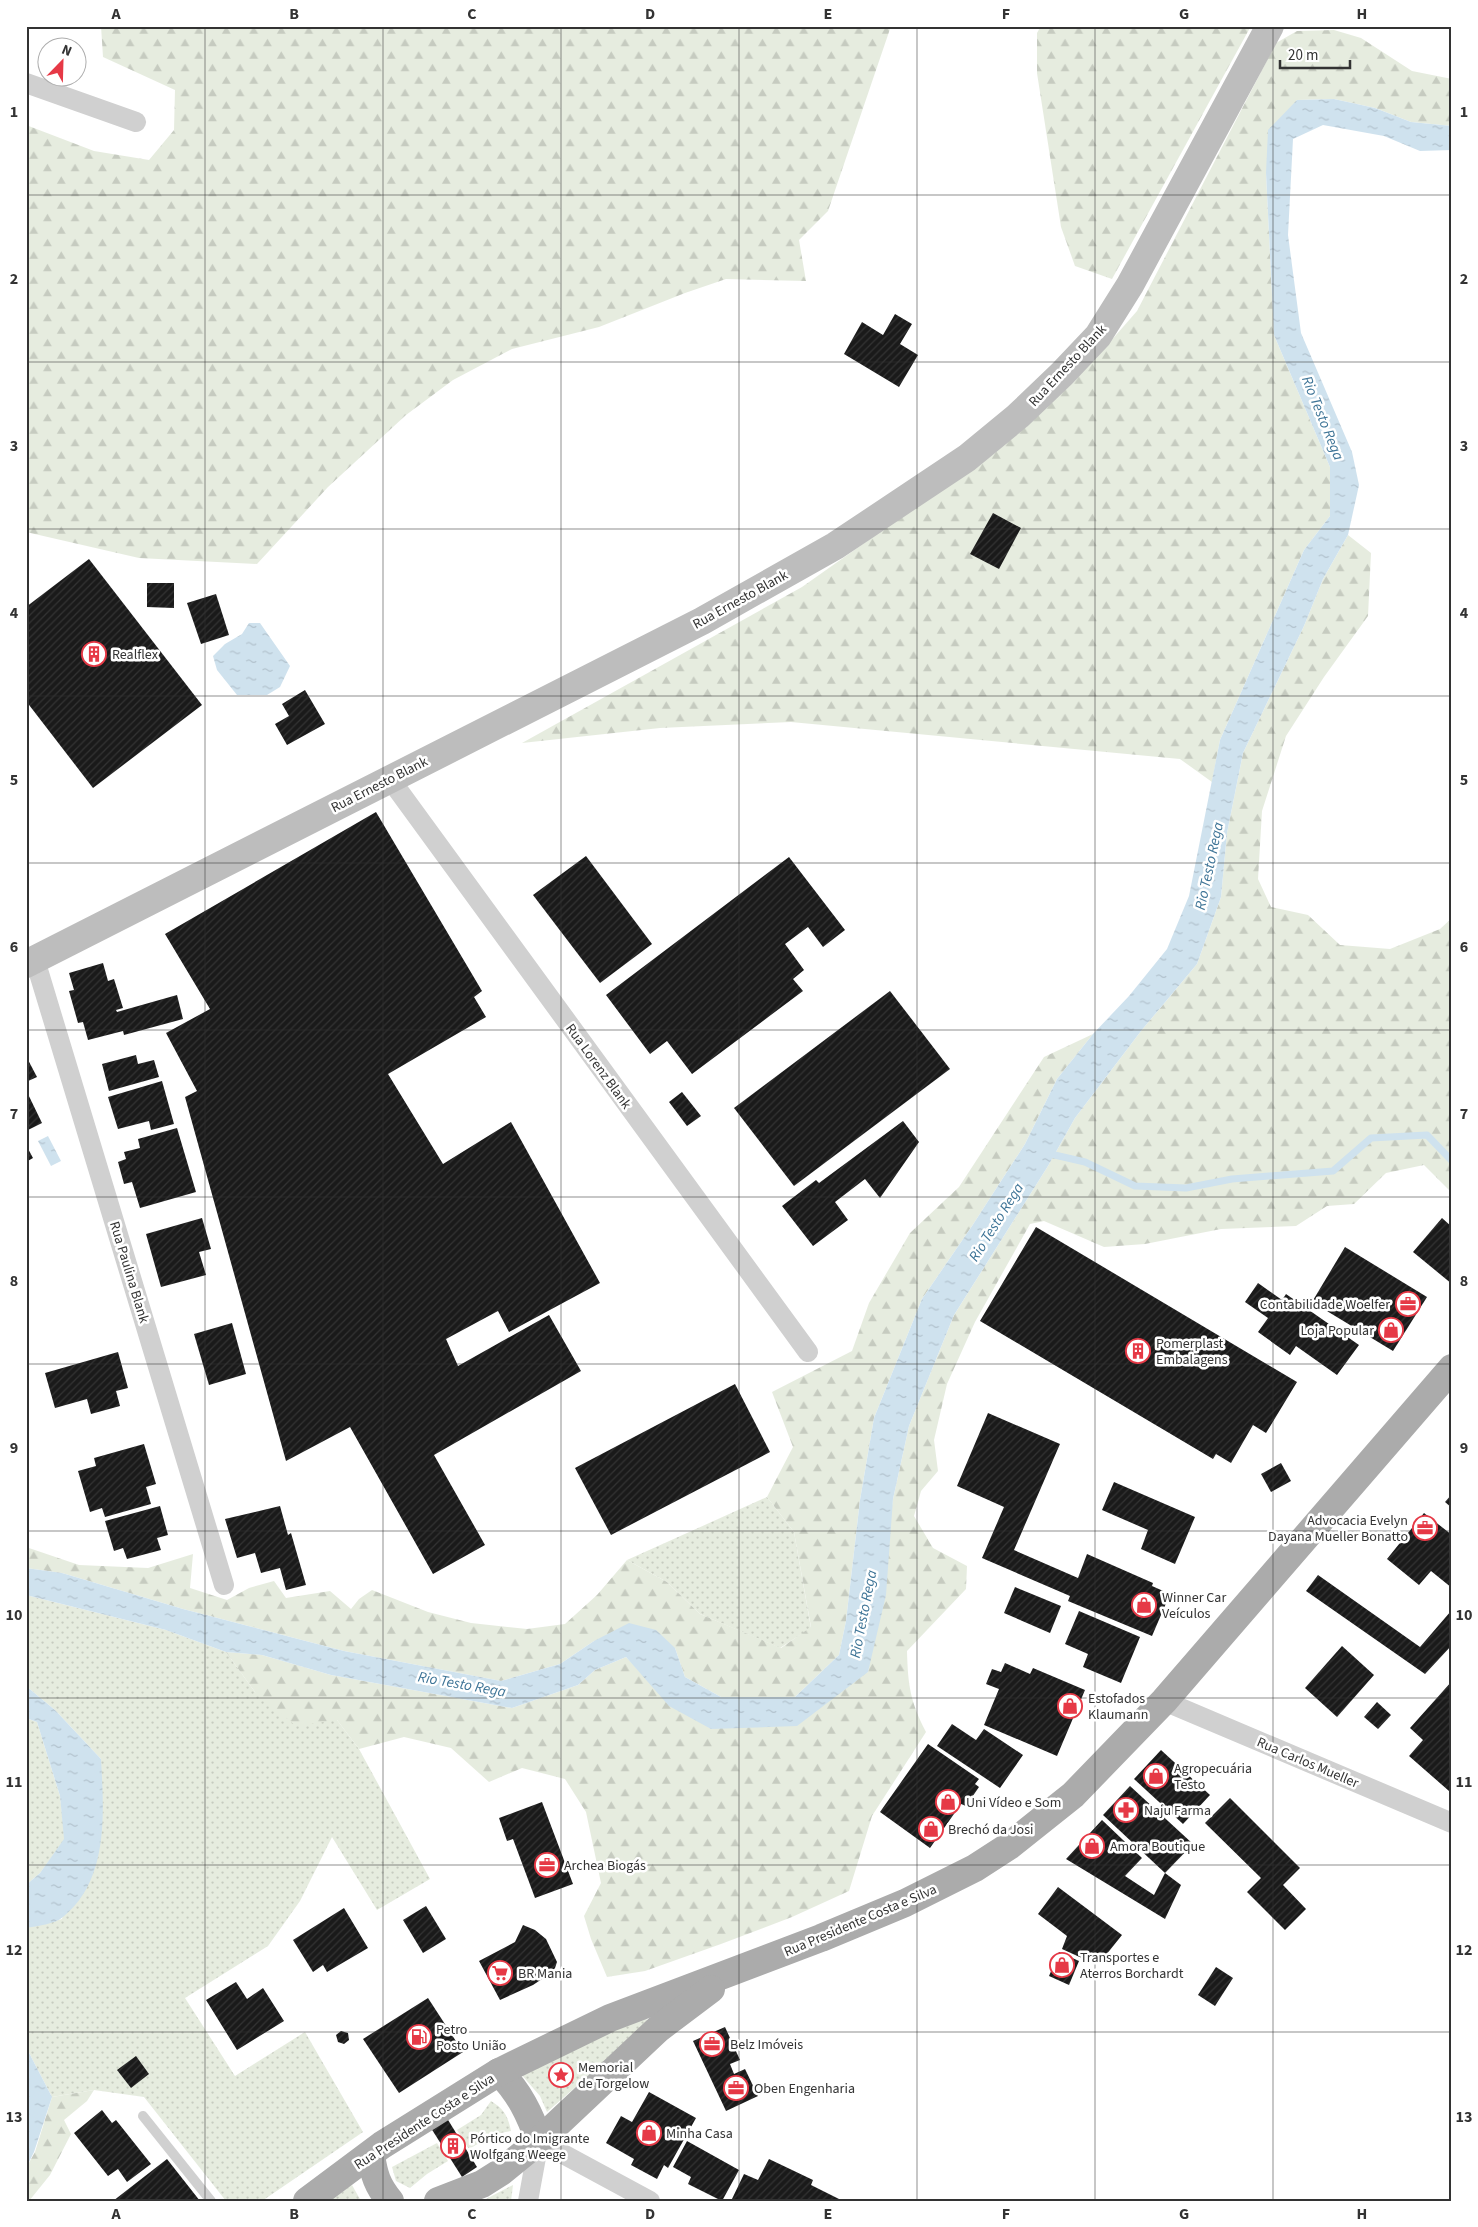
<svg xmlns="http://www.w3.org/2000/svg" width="1478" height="2227" font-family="'Source Sans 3',sans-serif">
<defs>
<pattern id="grass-dots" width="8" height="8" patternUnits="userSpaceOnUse" patternTransform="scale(1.25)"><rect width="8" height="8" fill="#e6ecdf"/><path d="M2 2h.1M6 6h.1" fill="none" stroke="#c6cbc0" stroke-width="1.8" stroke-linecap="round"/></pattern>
<pattern id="forest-firs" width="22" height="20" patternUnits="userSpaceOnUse" patternTransform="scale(1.25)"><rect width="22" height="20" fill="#e6ecdf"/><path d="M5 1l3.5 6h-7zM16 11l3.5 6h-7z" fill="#c6cbc0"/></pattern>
<pattern id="water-ripples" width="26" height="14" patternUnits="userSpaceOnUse" patternTransform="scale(1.25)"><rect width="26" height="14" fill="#cfe2ee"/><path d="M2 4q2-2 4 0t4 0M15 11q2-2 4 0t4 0" fill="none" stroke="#b2c2cd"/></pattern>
<pattern id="building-hatch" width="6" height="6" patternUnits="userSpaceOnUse" patternTransform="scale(1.25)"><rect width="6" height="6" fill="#1a1a1a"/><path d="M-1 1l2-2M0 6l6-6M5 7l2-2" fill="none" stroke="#333"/></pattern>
</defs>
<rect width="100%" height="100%" fill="#fff"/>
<g fill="url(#grass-dots)">
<polygon points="767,1497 794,1532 811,1628 780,1648 700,1614 667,1582 627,1560"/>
<polygon points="26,1595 166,1630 226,1652 255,1692 337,1720 359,1749 430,1879 377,1910 332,1837 300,1901 268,1946 185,1998 235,2076 305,2032 363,2132 262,2201 226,2201 144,2097 94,2090 52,2097 26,2047 26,1928 62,1919 101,1759 55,1710 26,1686"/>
<polygon points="26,1718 37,1722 60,1796 65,1839 40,1873 26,1885"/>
<polygon points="643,2014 649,2023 547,2112 540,2096 520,2073"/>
<path d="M491,2101C504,2109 508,2116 511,2131L495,2134L469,2149L457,2130L481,2115Z"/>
<polygon points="437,2143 448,2161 427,2174 410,2188 396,2181 392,2167"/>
<polygon points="352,2185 361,2201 329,2201"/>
<polygon points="513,2185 511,2201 482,2201"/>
</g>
<g fill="url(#forest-firs)">
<polygon points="101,26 891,26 828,211 799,240 806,281 726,279 685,293 599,327 512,349 453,380 406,415 328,487 257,564 139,558 26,532 26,125 94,151 149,160 174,130 175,90 103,57"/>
<polygon points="1041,26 1251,26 1112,279 1075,266 1061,227 1037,73 1037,33"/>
<polygon points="1334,30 1361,38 1412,71 1452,79 1452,126 1411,122 1375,108 1334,99 1297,100 1266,173 1274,335 1330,467 1330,516 1304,550 1220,740 1212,782 1180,759 791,722 660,728 522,743 802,587 962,474 1032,417 1095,359 1137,311 1276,43 1297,31"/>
<path d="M1348,535L1371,553L1368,616L1324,677L1286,736L1262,811L1258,879L1271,907L1308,915L1340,945L1390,949L1440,929L1452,918V1193L1424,1165L1386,1173L1354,1204L1327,1206L1296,1226L1221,1229L1145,1244L1104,1247L1044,1221L1030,1224L975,1322L947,1384L934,1440L938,1471L921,1491L914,1516L933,1548L967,1566L966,1589L907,1651C908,1685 910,1701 926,1732L872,1816L849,1891L792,1917L721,1944L645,1971L607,1977L591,1939L584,1916L601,1883L586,1812L565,1779L522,1768L489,1782L451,1748L404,1737L359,1749L337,1720L296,1726L255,1692L226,1652L262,1655L331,1675L512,1708L578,1685L595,1670L626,1657L645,1677L711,1729L868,1672L893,1499L909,1426L954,1315L1048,1166L1075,1118L1141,1031L1197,964L1221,897L1227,833L1243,753L1304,626L1323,579Z"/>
<polygon points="1093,1034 1057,1079 1025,1144 972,1226 922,1299 874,1418 860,1500 846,1621 839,1655 795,1697 721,1697 685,1677 675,1648 594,1641 560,1664 501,1681 344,1651 183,1609 62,1573 26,1568 26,1547 79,1565 148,1568 193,1554 190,1588 227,1600 249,1588 274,1581 286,1598 330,1591 351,1609 359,1599 372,1590 428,1612 471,1623 527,1629 565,1624 597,1595 627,1560 667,1582 700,1614 781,1648 811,1627 794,1532 767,1497 793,1447 772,1392 852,1351 869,1303 910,1233 959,1187 1044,1057"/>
<polygon points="94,2090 87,2101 64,2120 71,2134 50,2175 29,2201 26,2201 26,2168 35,2152 52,2097"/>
</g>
<g fill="url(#water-ripples)">
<polygon points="1334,99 1375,108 1411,122 1452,126 1452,150 1420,151 1384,136 1323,125 1293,139 1288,235 1301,333 1352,452 1359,485 1348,535 1323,579 1304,626 1243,753 1227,833 1221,897 1197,964 1141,1031 1075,1118 1048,1166 954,1315 909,1426 893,1499 886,1595 868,1672 797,1726 711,1729 669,1706 626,1657 595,1670 578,1685 512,1708 331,1675 262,1655 226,1652 166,1630 26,1595 26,1568 62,1573 183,1609 344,1651 501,1681 560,1664 594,1641 629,1623 656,1630 675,1648 685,1677 721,1697 795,1697 839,1655 846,1621 860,1500 874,1418 922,1299 972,1226 1025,1144 1057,1079 1093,1034 1129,996 1167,949 1189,896 1220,740 1304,550 1330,516 1330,467 1274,335 1266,173 1268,130 1297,100"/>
<polygon points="249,623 260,623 290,666 280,687 267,695 237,695 217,670 213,656 225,644 242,634"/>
<polygon points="48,1136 61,1161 51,1166 38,1141"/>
<path d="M26,1686L55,1710L101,1759C104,1813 109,1880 63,1917C55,1924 37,1926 26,1928V1885L40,1873L64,1839L60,1796L37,1722L26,1718Z"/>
<polygon points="26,2047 52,2097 34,2152 26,2168"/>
</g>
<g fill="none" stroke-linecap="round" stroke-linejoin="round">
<polyline stroke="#cfe2ee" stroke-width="7" points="1046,1153 1085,1162 1135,1186 1186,1188 1232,1179 1333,1171 1371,1138 1427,1135 1452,1161"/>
</g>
<g fill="url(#building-hatch)">
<polygon points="895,314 912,324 900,344 918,355 899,387 844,354 862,322 883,335"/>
<polygon points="993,513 1021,528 999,569 970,554"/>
<polygon points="89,559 202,705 93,788 26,701 26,607"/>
<polygon points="147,583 174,583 174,608 147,607"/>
<polygon points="216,594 229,635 201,644 187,603"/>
<polygon points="305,690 325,724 287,745 275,724 289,716 282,704"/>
<polygon points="376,812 482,991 474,997 486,1017 388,1074 443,1164 511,1122 600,1283 509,1332 498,1311 446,1339 458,1366 549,1315 581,1371 434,1455 485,1545 433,1574 350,1427 286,1461 185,1097 197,1091 166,1033 210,1009 165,934"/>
<polygon points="586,856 652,944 600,983 533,895"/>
<polygon points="789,857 845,930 823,947 808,927 785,944 804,970 793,979 803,991 692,1074 667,1041 650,1054 606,995"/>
<polygon points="103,963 108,981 114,979 123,1008 116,1010 117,1012 177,995 183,1019 124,1035 123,1031 88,1040 83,1022 78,1023 69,991 74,990 69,973"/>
<polygon points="890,991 950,1069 794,1186 734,1108"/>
<polygon points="136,1055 138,1064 154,1060 159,1077 109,1091 102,1064"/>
<polygon points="26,1056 37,1077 26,1082"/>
<polygon points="162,1081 174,1124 151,1130 149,1121 118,1129 108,1097"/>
<polygon points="26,1090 42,1123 26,1131"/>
<polygon points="682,1092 701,1116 687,1126 669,1102"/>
<polygon points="903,1121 919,1142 880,1198 865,1179 835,1202 848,1220 813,1246 782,1206 816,1180 819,1183"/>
<polygon points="177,1128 196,1192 140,1208 132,1182 124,1184 118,1162 126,1159 124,1152 140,1148 138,1139"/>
<polygon points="26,1145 33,1158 26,1162"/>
<polygon points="202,1218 211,1249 199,1252 206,1275 161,1287 146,1234"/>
<polygon points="1442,1218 1452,1227 1452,1284 1413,1252"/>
<polygon points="1036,1227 1297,1382 1266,1433 1253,1425 1231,1463 1216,1454 1213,1459 980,1321"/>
<polygon points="1345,1247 1427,1297 1393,1351 1312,1302"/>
<polygon points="1258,1283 1282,1300 1286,1294 1359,1345 1337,1375 1296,1346 1290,1355 1258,1332 1268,1318 1245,1302"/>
<polygon points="232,1323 246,1374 209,1385 194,1334"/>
<polygon points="118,1352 128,1388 116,1391 120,1406 91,1414 87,1399 55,1408 45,1373"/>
<polygon points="735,1384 770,1452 611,1535 575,1468"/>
<polygon points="988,1413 1060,1444 1014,1550 1078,1578 1087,1554 1153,1583 1152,1586 1170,1594 1152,1636 1068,1601 1070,1596 982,1558 1004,1507 957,1486"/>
<polygon points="144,1444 156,1484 146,1487 151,1504 105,1517 102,1508 90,1512 78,1471 96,1466 94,1458"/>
<polygon points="1281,1463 1291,1481 1271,1492 1261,1474"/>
<polygon points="1114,1482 1195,1517 1175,1564 1141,1549 1148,1530 1102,1510"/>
<polygon points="1452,1494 1452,1508 1445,1502"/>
<polygon points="160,1506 168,1535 157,1538 161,1550 127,1559 123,1548 114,1551 105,1521"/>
<polygon points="280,1506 288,1535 291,1533 306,1585 286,1590 280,1568 261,1573 255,1553 237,1558 225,1519"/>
<polygon points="1424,1513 1452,1535 1452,1588 1431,1571 1419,1585 1387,1559"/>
<polygon points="1318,1575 1420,1647 1451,1611 1452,1645 1425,1674 1306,1591"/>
<polygon points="1015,1587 1061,1606 1050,1633 1004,1613"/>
<polygon points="1079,1611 1140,1637 1121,1683 1083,1667 1088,1654 1065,1644"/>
<polygon points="1342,1646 1374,1675 1337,1717 1305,1688"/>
<polygon points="1005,1663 1030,1674 1033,1668 1085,1690 1057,1756 984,1725 999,1689 986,1684 992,1669 1001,1672"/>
<polygon points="1452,1681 1452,1789 1449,1791 1409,1756 1423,1740 1410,1728"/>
<polygon points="1377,1702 1391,1715 1378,1729 1364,1717"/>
<polygon points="952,1724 976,1740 984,1729 1023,1755 1000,1788 937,1746"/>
<polygon points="928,1744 979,1779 975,1784 979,1787 966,1806 961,1804 930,1848 880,1812"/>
<polygon points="1161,1750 1210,1795 1183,1824 1134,1779"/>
<polygon points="1130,1786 1193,1844 1165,1873 1103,1815"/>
<polygon points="1230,1798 1300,1868 1283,1885 1306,1909 1285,1930 1247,1892 1261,1878 1205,1823"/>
<polygon points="542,1802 573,1884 535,1898 513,1839 507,1841 499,1818"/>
<polygon points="1102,1820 1142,1858 1125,1876 1154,1895 1165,1873 1181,1885 1165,1919 1066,1859"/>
<polygon points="1058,1887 1122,1935 1102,1960 1098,1957 1095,1964 1062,1949 1067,1936 1038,1914"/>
<polygon points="426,1906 446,1939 423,1953 403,1920"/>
<polygon points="344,1908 368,1948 327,1972 323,1965 313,1972 293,1940"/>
<polygon points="523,1925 535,1930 546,1939 557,1962 554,1971 533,1985 500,2000 479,1961 515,1942"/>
<polygon points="1059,1952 1079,1961 1069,1985 1049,1976"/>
<polygon points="1216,1967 1233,1978 1215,2006 1198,1995"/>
<polygon points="236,1982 247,1999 263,1988 284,2021 237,2050 206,2000"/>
<polygon points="428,1998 463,2052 399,2093 363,2039"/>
<polygon points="725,2027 740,2060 730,2064 734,2074 745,2069 758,2096 726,2111 693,2041"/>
<polygon points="341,2031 348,2033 349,2040 344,2044 338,2042 336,2035"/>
<polygon points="136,2056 149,2074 131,2088 117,2070"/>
<polygon points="649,2092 696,2118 668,2168 664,2165 657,2179 631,2165 634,2159 606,2143 621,2116 632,2122"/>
<polygon points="102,2110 112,2123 116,2120 151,2164 127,2182 118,2169 108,2176 74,2133"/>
<polygon points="445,2115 477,2167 462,2177 429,2125"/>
<polygon points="687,2141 739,2170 722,2201 688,2184 691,2177 673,2167"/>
<polygon points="167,2159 200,2201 113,2201"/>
<polygon points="769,2159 813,2180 811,2185 843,2201 731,2201 744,2174 758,2180"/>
</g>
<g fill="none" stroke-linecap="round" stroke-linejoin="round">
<polyline stroke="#d0d0d0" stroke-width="10" points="143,2116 211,2201"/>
<g stroke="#d0d0d0" stroke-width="20">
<polyline points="26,83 136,122"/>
<polyline points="390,779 808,1352"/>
<polyline points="35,960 224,1585"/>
<polyline points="1164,1701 1452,1823"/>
<polyline points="528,2201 539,2141 650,2201"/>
</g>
<polyline stroke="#bdbdbd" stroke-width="28" points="26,964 702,621 835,546 967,458 1018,416 1062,374 1098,336 1130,285 1270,26"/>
<g stroke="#ababab" stroke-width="28">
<path d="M499,2072C519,2092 530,2114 539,2141"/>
<path d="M371,2155C374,2175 377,2185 390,2201"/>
<polyline points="307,2201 382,2145 499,2072 610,2018 821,1938 905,1903 975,1868 1009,1846 1073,1795 1164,1701 1452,1368"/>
<polyline points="438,2201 482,2184 501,2172 539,2141 658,2029 711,1989"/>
</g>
</g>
<path fill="none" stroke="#333" stroke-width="1" stroke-opacity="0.55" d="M205,26V2201M383,26V2201M561,26V2201M739,26V2201M917,26V2201M1095,26V2201M1273,26V2201M26,195H1452M26,362H1452M26,529H1452M26,696H1452M26,863H1452M26,1030H1452M26,1197H1452M26,1364H1452M26,1531H1452M26,1698H1452M26,1865H1452M26,2032H1452"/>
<defs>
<symbol id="building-ring" viewBox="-11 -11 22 22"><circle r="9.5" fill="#fff" stroke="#e63946" stroke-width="1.5"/><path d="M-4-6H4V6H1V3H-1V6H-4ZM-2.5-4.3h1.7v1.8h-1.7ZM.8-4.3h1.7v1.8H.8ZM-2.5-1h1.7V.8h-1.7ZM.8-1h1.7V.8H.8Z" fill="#e63946"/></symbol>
<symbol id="office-ring" viewBox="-11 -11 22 22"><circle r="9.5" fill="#fff" stroke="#e63946" stroke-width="1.5"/><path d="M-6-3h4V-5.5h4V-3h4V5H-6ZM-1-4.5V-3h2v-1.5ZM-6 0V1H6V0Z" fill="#e63946"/></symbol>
<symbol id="shop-ring" viewBox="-11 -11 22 22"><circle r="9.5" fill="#fff" stroke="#e63946" stroke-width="1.5"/><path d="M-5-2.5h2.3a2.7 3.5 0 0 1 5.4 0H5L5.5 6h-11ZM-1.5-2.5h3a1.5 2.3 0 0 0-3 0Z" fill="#e63946"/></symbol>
<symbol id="pharmacy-ring" viewBox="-11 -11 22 22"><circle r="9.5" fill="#fff" stroke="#e63946" stroke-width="1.5"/><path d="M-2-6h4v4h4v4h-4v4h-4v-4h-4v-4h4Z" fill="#e63946"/></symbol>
<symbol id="supermarket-ring" viewBox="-11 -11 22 22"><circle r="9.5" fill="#fff" stroke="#e63946" stroke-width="1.5"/><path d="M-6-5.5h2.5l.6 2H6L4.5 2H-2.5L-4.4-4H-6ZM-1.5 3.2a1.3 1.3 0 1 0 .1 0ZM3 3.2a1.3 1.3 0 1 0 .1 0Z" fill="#e63946"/></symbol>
<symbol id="fuel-ring" viewBox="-11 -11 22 22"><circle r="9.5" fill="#fff" stroke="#e63946" stroke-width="1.5"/><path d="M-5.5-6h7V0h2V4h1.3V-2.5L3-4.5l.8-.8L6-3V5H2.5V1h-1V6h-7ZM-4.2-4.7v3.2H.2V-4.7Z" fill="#e63946"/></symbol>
<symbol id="sight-ring" viewBox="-11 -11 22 22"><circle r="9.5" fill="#fff" stroke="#e63946" stroke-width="1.5"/><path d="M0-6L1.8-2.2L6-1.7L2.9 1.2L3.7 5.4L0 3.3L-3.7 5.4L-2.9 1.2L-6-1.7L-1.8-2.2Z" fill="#e63946"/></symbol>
</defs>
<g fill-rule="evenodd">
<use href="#building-ring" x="80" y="640" width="28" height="28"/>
<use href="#office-ring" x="1394" y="1290" width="28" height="28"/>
<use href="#shop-ring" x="1377" y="1316" width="28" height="28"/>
<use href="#building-ring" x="1124" y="1337" width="28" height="28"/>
<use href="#office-ring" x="1411" y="1514" width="28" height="28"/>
<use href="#shop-ring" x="1130" y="1591" width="28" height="28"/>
<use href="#shop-ring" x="1056" y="1692" width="28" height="28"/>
<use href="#shop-ring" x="1142" y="1762" width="28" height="28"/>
<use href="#shop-ring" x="934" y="1788" width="28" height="28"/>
<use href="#pharmacy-ring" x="1112" y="1796" width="28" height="28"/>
<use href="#shop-ring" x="917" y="1815" width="28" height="28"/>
<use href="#shop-ring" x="1078" y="1832" width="28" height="28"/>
<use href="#office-ring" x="533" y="1851" width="28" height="28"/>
<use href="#shop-ring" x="1048" y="1951" width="28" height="28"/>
<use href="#supermarket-ring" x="486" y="1959" width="28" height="28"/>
<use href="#fuel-ring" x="405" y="2023" width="28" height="28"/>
<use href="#office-ring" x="698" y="2030" width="28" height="28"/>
<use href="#sight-ring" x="547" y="2061" width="28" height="28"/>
<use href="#office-ring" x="722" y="2074" width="28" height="28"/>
<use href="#shop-ring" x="635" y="2119" width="28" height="28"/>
<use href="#building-ring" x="439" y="2132" width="28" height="28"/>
</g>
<g text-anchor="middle" stroke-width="5" stroke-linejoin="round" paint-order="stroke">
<g font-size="14" fill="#333" stroke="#fff">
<text transform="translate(1067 365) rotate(-47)" y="5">Rua Ernesto Blank</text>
<text transform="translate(740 599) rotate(-29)" y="5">Rua Ernesto Blank</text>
<text transform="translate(379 784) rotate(-27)" y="5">Rua Ernesto Blank</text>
<text transform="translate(599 1066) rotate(54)" y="5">Rua Lorenz Blank</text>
<text transform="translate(130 1272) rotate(73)" y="5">Rua Paulina Blank</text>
<text transform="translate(1308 1762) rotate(23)" y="5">Rua Carlos Mueller</text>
<text transform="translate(860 1920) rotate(-23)" y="5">Rua Presidente Costa e Silva</text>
<text transform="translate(424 2121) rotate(-33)" y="5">Rua Presidente Costa e Silva</text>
</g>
<g font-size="14" fill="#333" stroke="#fff" text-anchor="start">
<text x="112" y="659">Realflex</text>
<text x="1390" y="1309" text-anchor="end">Contabilidade Woelfer</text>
<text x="1374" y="1335" text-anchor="end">Loja Popular</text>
<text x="1156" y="1348">Pomerplast<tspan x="1156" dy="16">Embalagens</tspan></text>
<text x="1408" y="1525" text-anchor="end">Advocacia Evelyn<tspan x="1408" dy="16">Dayana Mueller Bonatto</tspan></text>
<text x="1162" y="1602">Winner Car<tspan x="1162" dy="16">Veículos</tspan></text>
<text x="1088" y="1703">Estofados<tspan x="1088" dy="16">Klaumann</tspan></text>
<text x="1174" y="1773">Agropecuária<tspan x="1174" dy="16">Testo</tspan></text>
<text x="966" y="1807">Uni Vídeo e Som</text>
<text x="1144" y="1815">Naju Farma</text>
<text x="948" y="1834">Brechó da Josi</text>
<text x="1110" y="1851">Amora Boutique</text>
<text x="564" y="1870">Archea Biogás</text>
<text x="1080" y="1962">Transportes e<tspan x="1080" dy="16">Aterros Borchardt</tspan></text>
<text x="518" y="1978">BR Mania</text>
<text x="436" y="2034">Petro<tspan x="436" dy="16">Posto União</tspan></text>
<text x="730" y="2049">Belz Imóveis</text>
<text x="578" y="2072">Memorial<tspan x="578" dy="16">de Torgelow</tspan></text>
<text x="754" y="2093">Oben Engenharia</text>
<text x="666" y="2138">Minha Casa</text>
<text x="470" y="2143">Pórtico do Imigrante<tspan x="470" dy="16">Wolfgang Weege</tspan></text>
</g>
<g font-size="15" font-style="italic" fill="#3f7597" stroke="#fff">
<text transform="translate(1323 418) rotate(68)" y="5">Rio Testo Rega</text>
<text transform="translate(1209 866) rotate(-78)" y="5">Rio Testo Rega</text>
<text transform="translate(996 1222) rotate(-58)" y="5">Rio Testo Rega</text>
<text transform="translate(863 1614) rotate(-79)" y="5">Rio Testo Rega</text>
<text transform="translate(462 1684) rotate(10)" y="5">Rio Testo Rega</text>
</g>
</g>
<rect width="1478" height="2227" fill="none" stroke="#ffffff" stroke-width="55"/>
<g transform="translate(62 62) rotate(23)"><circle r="24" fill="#ffffff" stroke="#adadad"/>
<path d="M0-4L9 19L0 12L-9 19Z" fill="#e63946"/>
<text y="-8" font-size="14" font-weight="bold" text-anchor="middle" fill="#333333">N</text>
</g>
<path d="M1280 60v8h70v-8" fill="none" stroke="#333333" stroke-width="2.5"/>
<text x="1288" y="60" font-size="15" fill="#333333" stroke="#ffffff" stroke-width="4" paint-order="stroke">20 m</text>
<rect x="28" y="28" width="1422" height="2172" fill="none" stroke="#333" stroke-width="2"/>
<g font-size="16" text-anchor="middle" font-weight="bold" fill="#333">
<text x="116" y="19">A</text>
<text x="294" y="19">B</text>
<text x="472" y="19">C</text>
<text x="650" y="19">D</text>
<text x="828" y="19">E</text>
<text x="1006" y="19">F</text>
<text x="1184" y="19">G</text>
<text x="1362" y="19">H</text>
<text x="14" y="117">1</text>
<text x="1464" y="117">1</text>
<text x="14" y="284">2</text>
<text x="1464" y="284">2</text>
<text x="14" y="451">3</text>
<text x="1464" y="451">3</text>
<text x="14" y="618">4</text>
<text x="1464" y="618">4</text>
<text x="14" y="785">5</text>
<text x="1464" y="785">5</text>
<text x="14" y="952">6</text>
<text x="1464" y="952">6</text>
<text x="14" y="1119">7</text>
<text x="1464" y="1119">7</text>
<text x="14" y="1286">8</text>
<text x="1464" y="1286">8</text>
<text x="14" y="1453">9</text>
<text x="1464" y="1453">9</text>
<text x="14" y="1620">10</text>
<text x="1464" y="1620">10</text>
<text x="14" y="1787">11</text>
<text x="1464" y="1787">11</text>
<text x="14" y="1955">12</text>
<text x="1464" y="1955">12</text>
<text x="14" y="2122">13</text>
<text x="1464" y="2122">13</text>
<text x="116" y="2219">A</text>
<text x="294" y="2219">B</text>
<text x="472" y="2219">C</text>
<text x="650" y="2219">D</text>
<text x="828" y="2219">E</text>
<text x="1006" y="2219">F</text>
<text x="1184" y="2219">G</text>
<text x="1362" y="2219">H</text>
</g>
</svg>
